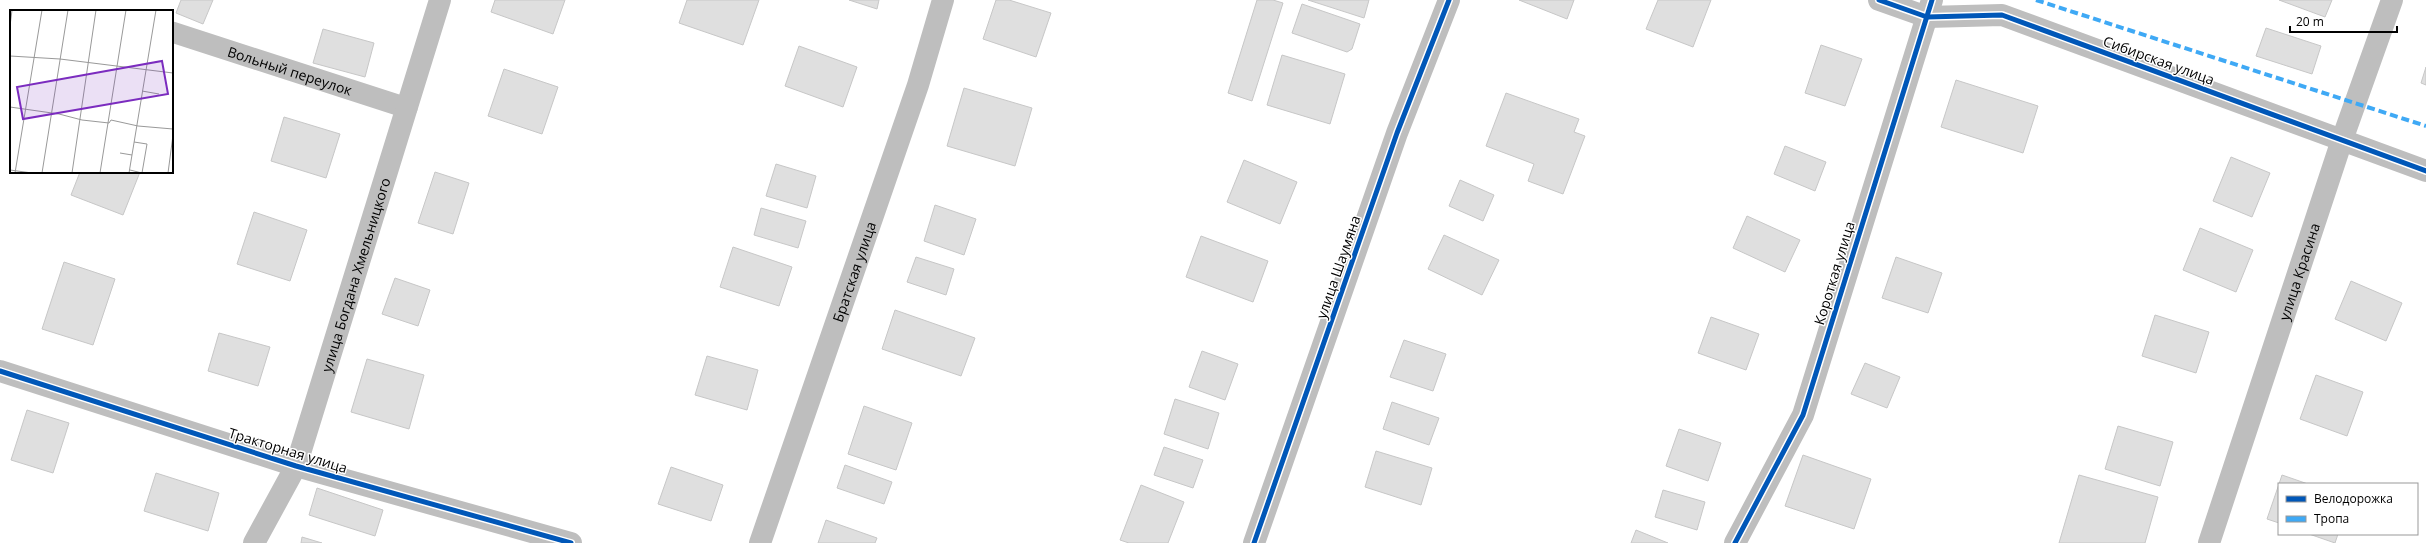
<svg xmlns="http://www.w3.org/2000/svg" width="2426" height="543" viewBox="0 0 2426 543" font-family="'Open Sans',sans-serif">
	<rect width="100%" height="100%" fill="#fff"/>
	<!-- building -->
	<g fill="#dfdfdf" stroke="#c7c7c7">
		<polygon points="181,0 213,0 203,24 176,13"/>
		<polygon points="495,0 565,0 553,34 491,12"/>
		<polygon points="687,0 759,0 743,45 679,23"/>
		<polygon points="849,0 879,0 877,9"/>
		<polygon points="996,0 1009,0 1051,13 1036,57 983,39"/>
		<polygon points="1257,0 1273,0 1283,3 1252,101 1228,93"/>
		<polygon points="1308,0 1369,0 1364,18"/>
		<polygon points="1519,0 1574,0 1567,19"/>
		<polygon points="1658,0 1711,0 1693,47 1646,29"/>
		<polygon points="2279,0 2332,0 2325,17"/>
		<polygon points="1302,4 1360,24 1352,49 1347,52 1292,33"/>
		<polygon points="2266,28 2321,46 2312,74 2256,56"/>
		<polygon points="323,29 374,43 365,77 313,63"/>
		<polygon points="1821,45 1862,59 1845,106 1805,93"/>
		<polygon points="799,46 857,67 843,107 785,86"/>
		<polygon points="1282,55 1345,74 1330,124 1267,105"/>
		<polygon points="2426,67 2426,85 2421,83"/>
		<polygon points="504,69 558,87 542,134 488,116"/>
		<polygon points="1956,80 2038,106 2023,153 1941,127"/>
		<polygon points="964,88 1032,108 1015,166 947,146"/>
		<polygon points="1506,93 1579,119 1574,132 1585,136 1563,194 1528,181 1534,164 1486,146"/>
		<polygon points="284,117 340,134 326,178 271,161"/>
		<polygon points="1785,146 1826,162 1815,191 1774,174"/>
		<polygon points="2231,157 2270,173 2252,217 2213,201"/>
		<polygon points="1244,160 1297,182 1280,224 1227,202"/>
		<polygon points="776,164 816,176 807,208 766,196"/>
		<polygon points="80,172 140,172 123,215 71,195"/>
		<polygon points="435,172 469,183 453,234 418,223"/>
		<polygon points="1460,180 1494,195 1483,221 1449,206"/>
		<polygon points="935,205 976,219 964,255 924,241"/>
		<polygon points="761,208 806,221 798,248 754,235"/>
		<polygon points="254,212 307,230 290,281 237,264"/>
		<polygon points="1747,216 1800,240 1785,272 1733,248"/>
		<polygon points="2200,228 2253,250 2236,292 2183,270"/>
		<polygon points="1444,235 1499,260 1482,295 1428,269"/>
		<polygon points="1201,236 1268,261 1253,302 1186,277"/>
		<polygon points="733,247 792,267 779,306 720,287"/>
		<polygon points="916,257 954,269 946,295 907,282"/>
		<polygon points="1896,257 1942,273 1928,313 1882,298"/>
		<polygon points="64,262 115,279 93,345 42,329"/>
		<polygon points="395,278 430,290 418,326 382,314"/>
		<polygon points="2351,281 2402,303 2386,341 2335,319"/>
		<polygon points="895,310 975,338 961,376 882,349"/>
		<polygon points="2155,315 2209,332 2196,373 2142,356"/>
		<polygon points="1711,317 1759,334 1746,370 1698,353"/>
		<polygon points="219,333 270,347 258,386 208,371"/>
		<polygon points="1404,340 1446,354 1433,391 1390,377"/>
		<polygon points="1202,351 1238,364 1225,400 1189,387"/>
		<polygon points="707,356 758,370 747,410 695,395"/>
		<polygon points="367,359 424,375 409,429 351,412"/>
		<polygon points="1865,363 1900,377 1887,408 1851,394"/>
		<polygon points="2316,375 2363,392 2347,436 2300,419"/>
		<polygon points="1175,399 1219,413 1208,449 1164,434"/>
		<polygon points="1392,402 1439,418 1429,445 1383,429"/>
		<polygon points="864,406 912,423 896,470 848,454"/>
		<polygon points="27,410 69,423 53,473 11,460"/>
		<polygon points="2118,426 2173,442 2160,486 2105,469"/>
		<polygon points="1679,429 1721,443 1708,481 1666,466"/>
		<polygon points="1164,447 1203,460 1193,488 1154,475"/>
		<polygon points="1376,451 1432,468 1421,505 1365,487"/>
		<polygon points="1803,455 1871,479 1854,529 1785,506"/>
		<polygon points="845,465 892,482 884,504 837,488"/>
		<polygon points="671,467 723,485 711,521 658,504"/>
		<polygon points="156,473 219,493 208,531 144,511"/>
		<polygon points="2079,475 2158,497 2145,543 2059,543"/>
		<polygon points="2282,475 2308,484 2279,484"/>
		<polygon points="2279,484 2279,523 2267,519"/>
		<polygon points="1141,485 1184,502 1168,543 1129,543 1120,540"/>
		<polygon points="317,488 383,510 375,536 309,515"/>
		<polygon points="1663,490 1705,502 1697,530 1655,517"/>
		<polygon points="826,520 877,538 875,543 818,543"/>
		<polygon points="1636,530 1668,543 1631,543"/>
		<polygon points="2309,534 2338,534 2335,543"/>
		<polygon points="302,537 322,543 301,543"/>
	</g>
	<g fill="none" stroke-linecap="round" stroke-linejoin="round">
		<!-- lane -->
		<path stroke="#bebebe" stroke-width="21" id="s1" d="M172,32L407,108"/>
		<!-- street -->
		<g stroke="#bebebe" stroke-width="22">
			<polyline points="1879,0 1927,17 2002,15 2426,171"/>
			<polyline points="0,371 296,466 571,543"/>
			<path id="s2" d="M254,543L296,466L440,0"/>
			<path id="s3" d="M760,543L918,85L943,0"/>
			<polyline points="1254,543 1397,133 1449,0"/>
			<polyline points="1735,543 1803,415 1932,0"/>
			<path id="s4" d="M2209,543L2342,140L2392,0"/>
		</g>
		<!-- quiet -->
		<polyline stroke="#3fa9f5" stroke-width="4" stroke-dasharray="8 4" stroke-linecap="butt" points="2036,0 2426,126"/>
		<!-- cycleway casing -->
		<g stroke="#fff" stroke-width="8">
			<g id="cycleway">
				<polyline points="1879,0 1927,17 2002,15 2426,171"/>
				<polyline points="0,371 296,466 571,543"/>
				<polyline points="1254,543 1397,133 1449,0"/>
				<polyline points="1735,543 1803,415 1932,0"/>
			</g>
		</g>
		<!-- cycleway -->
		<use href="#cycleway" stroke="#0057b8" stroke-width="5"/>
	</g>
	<g text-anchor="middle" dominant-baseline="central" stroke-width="3" stroke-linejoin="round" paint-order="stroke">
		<!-- street labels -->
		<g font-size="14" fill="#000" stroke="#fff">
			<text transform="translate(2159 60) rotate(20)">Сибирская улица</text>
			<text stroke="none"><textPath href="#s1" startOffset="124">Вольный переулок</textPath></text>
			<text transform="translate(1338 267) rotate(-71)">улица Шаумяна</text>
			<text stroke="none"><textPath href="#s4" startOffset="286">улица Красина</textPath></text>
			<text stroke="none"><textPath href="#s3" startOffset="287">Братская улица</textPath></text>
			<text transform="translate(1834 273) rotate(-73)">Короткая улица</text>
			<text stroke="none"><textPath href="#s2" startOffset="288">улица Богдана Хмельницкого</textPath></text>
			<text transform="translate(288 450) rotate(17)">Тракторная улица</text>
		</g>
	</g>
	<!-- overview -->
	<g transform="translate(10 10)">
		<rect width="163" height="163" fill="#fff"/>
		<path fill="none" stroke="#999" stroke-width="1" d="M0,16L2,0M0,46L50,49L163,63M132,81L149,84M0,97L49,104L72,110L99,113L101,110L128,116L163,119M124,132L137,134L132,163M110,143L122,145M0,160L22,163M120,160L132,163M5,163L32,0M32,163L58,0M62,163L86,0M90,163L116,0M119,163L146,0M158,163L163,125"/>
		<path fill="#7b2cbf" fill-opacity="0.15" stroke="#7b2cbf" stroke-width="2" d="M152,51L158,84L13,109L7,77Z"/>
		<rect width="163" height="163" fill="none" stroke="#000" stroke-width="2"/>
	</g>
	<!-- legend -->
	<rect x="2278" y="483" width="140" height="52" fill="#ffffff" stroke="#999999"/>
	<rect x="2286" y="496" width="20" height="6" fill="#0057b8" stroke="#999999"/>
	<text x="2314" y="503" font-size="12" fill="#000000">Велодорожка</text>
	<rect x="2286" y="516" width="20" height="6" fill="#3fa9f5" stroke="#999999"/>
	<text x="2314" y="523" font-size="12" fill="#000000">Тропа</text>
	<!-- scale -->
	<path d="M2290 26v6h107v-6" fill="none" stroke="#000000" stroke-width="2"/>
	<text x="2296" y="26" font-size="12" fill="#000000" stroke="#ffffff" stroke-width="3" paint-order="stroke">20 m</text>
</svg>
